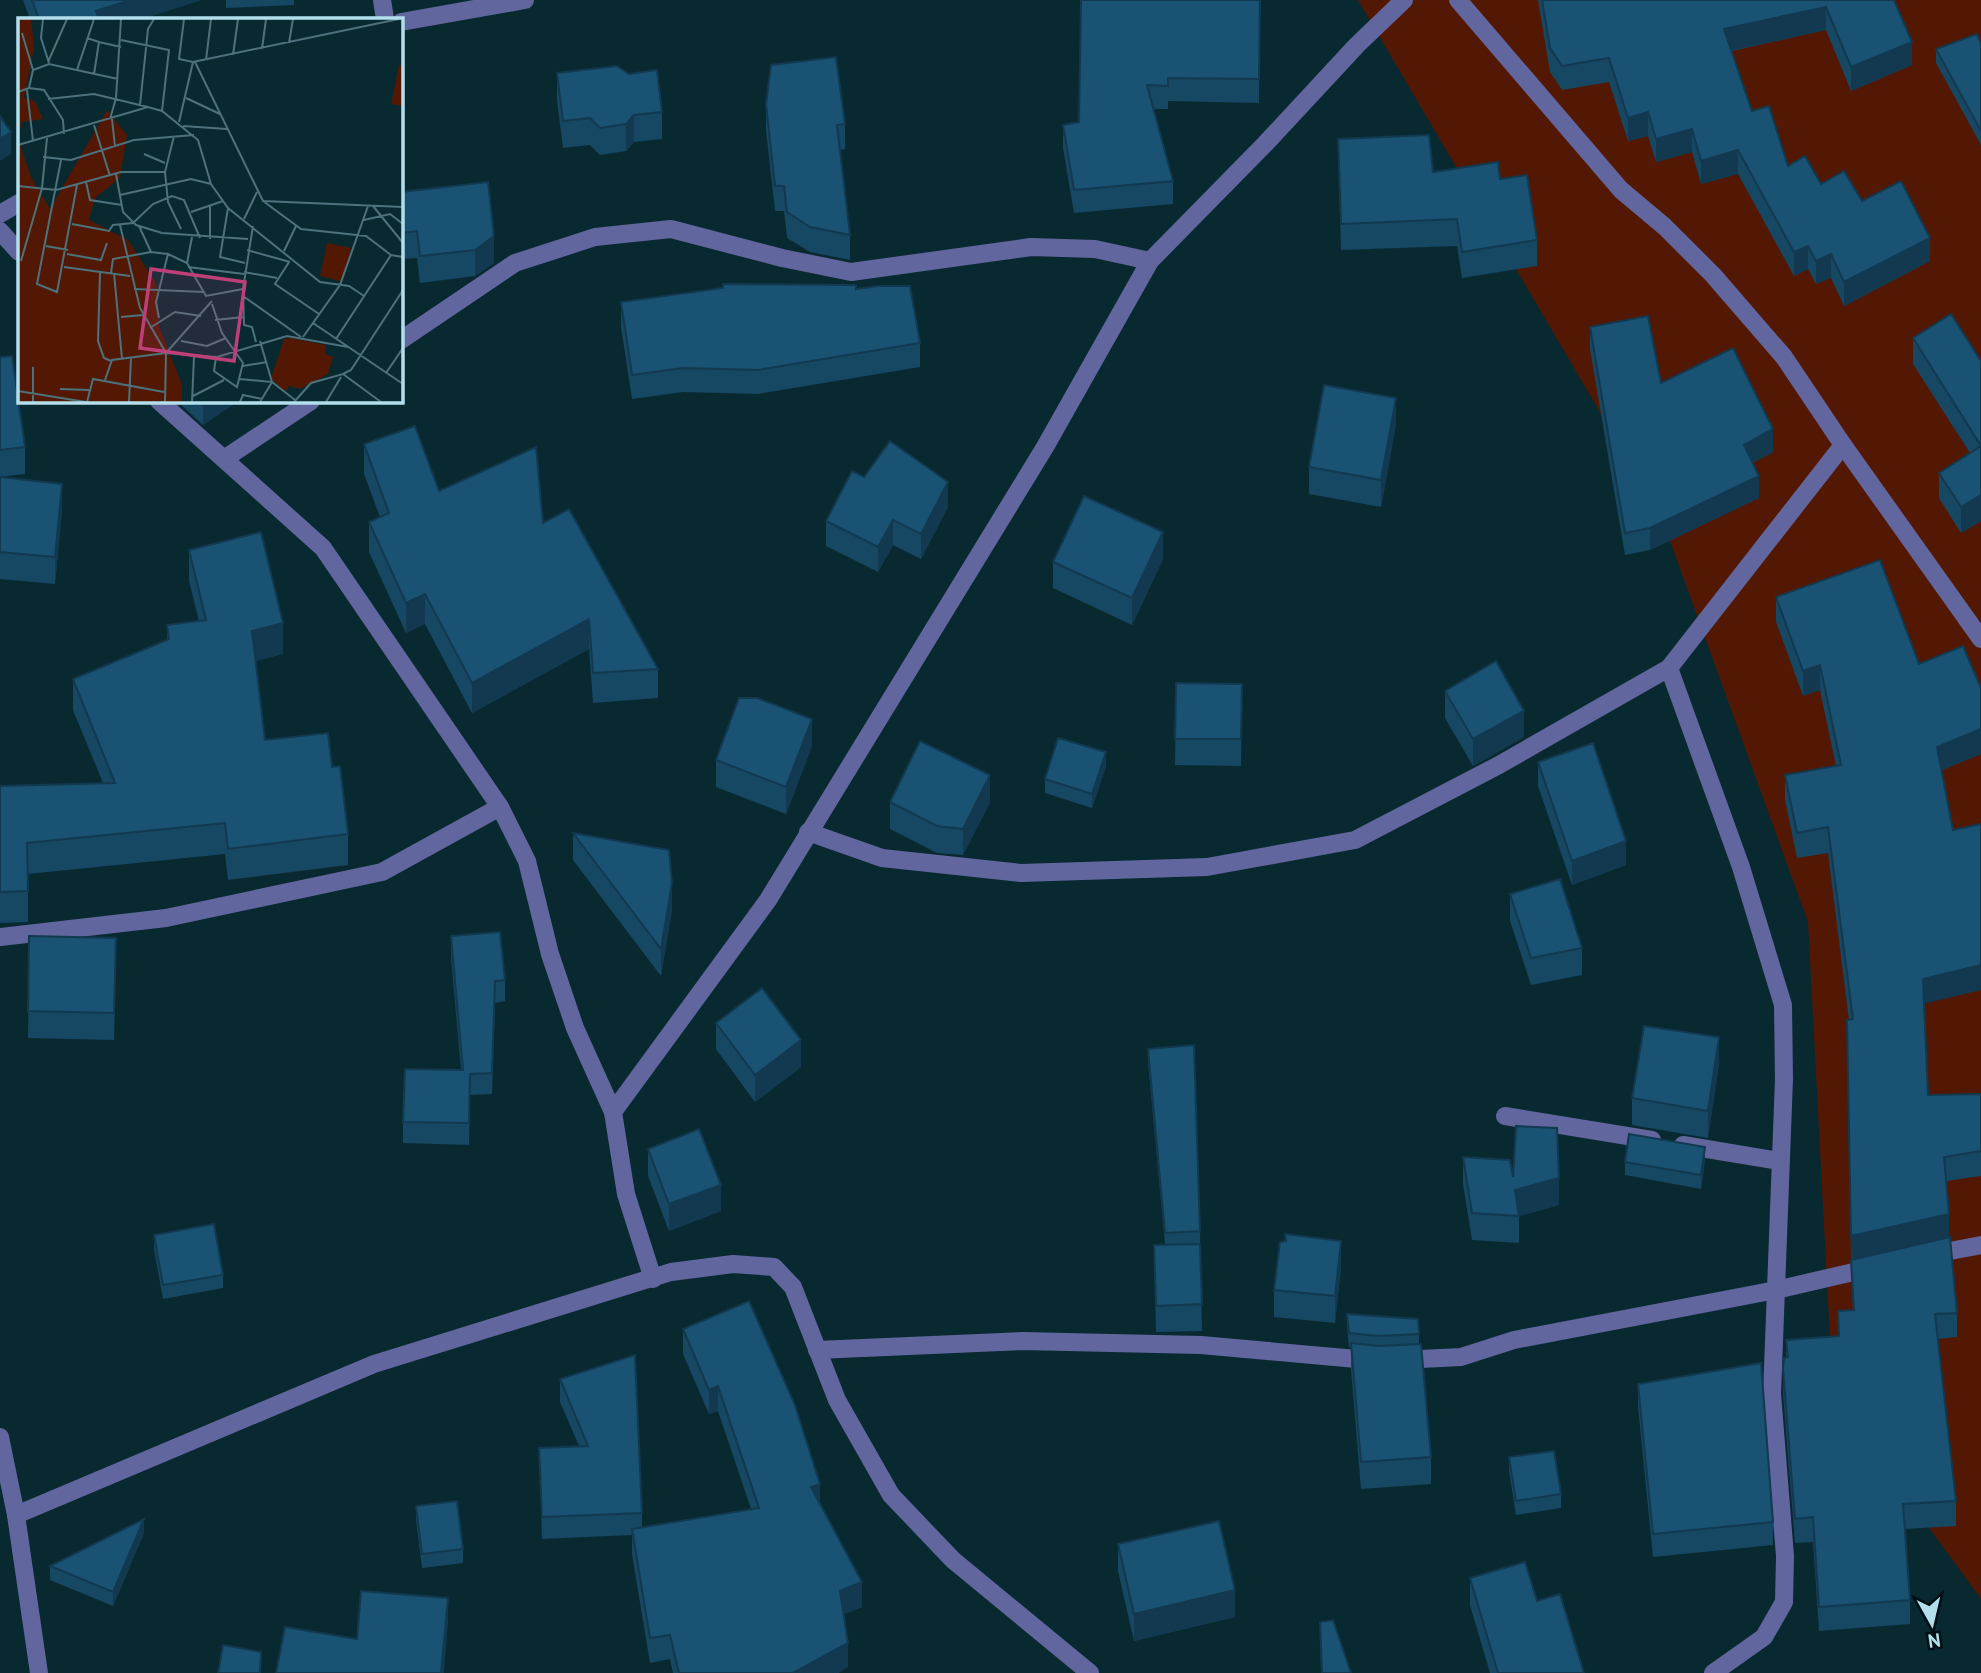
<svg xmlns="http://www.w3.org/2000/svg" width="1981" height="1673" viewBox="0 0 1981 1673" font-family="'PT Sans',sans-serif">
	<rect width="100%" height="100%" fill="#092931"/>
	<!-- green -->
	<polygon fill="#521803" points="1358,0 1981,0 1981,1599 1833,1396 1808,922 1661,516"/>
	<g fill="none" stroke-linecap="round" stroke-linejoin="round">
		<!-- minor -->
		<g stroke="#62669e" stroke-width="18">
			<polyline points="382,0 385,19"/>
			<polyline points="1458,0 1621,190 1665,227 1713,275 1784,357 1843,445 1981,639"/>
			<polyline points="401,22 525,0"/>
			<polyline points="0,214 19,203"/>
			<polyline points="0,231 19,252"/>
			<polyline points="401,340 515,263 595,237 671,229 782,258 851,272 1031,247 1095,249 1150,261"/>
			<polyline points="159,401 323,548 500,807 527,861 550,954 575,1028 613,1112"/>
			<polyline points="224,459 311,401"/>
			<polyline points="1669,668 1741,867 1783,1005 1784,1079 1772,1394 1785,1556 1784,1602 1764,1637 1713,1673"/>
			<polyline points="808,832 882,858 1021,873 1207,867 1355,840 1499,765 1669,668 1843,445"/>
			<polyline points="0,937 166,918 382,872 500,807"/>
			<polyline points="1505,1116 1652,1140"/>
			<polyline points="1683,1145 1780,1161"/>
			<polyline points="1929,1255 1981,1245"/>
			<polyline points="653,1279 626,1194 613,1112 768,900 1045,447 1150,261 1265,144 1357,45 1404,0"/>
			<polyline points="817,1350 1022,1341 1201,1345 1379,1361 1461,1357 1514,1340 1776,1290 1875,1267"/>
			<polyline points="0,1437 16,1515 39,1673"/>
			<polyline points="16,1515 374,1364 671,1272 733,1264 774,1267 793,1287 837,1400 891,1495 953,1560 1090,1673"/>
		</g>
	</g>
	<!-- wall -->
	<g fill="#164763">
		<polygon points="23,0 201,0 142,19 30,19"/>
		<polygon points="226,0 294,0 294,5 226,8"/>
		<polygon points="1260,0 1259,103 1168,101 1168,109 1153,109 1173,181 1173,204 1074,213 1063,148 1063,125 1079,122"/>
		<polygon points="1538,0 1894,0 1912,65 1851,91 1826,30 1732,51 1752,111 1788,166 1821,184 1862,201 1930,261 1844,306 1831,278 1816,284 1808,269 1794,276 1738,174 1701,184 1692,152 1656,162 1648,136 1628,141 1609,82 1562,90 1550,72"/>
		<polygon points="1981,44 1981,145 1936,63 1936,49"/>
		<polygon points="557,73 662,112 662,139 634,142 626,151 600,155 590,145 563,148 557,100"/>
		<polygon points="766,105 845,124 845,149 840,150 850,235 850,260 810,252 787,238 784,211 775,211 766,130"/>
		<polygon points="1338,139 1433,172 1500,179 1537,240 1537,266 1462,278 1457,246 1341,250"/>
		<polygon points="401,192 494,263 475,276 420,283 417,258 401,259"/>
		<polygon points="856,289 920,343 920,367 758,394 683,392 632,399 621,327 621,302"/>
		<polygon points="1590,327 1661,383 1773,452 1752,463 1759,498 1650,550 1625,555 1590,349"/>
		<polygon points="1913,338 1981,361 1981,521 1961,533 1939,498 1939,473 1970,453 1913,364"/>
		<polygon points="0,357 25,447 25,474 0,477 62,511 55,584 0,579"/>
		<polygon points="177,401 238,401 203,425"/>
		<polygon points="1396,425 1381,507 1309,494 1309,467"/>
		<polygon points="364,444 439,491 543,523 658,669 658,698 593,703 589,649 472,713 425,624 406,633 369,552 369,522 380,517 364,474"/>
		<polygon points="864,477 948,507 921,559 893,545 878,572 826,546 826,521"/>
		<polygon points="189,550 283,654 255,661 265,740 332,767 348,834 348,865 228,880 225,854 28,874 28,922 0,923 0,786 103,783 73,710 73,679 167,640 167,625 199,621 189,581"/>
		<polygon points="1163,559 1132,625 1053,588 1053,562"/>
		<polygon points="1776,597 1919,664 1981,688 1981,754 1942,770 1924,1003 1928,1095 1981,1094 1981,1176 1946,1181 1949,1238 1957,1313 1957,1337 1938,1339 1956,1501 1956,1526 1905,1529 1910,1600 1910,1624 1819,1631 1813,1542 1795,1543 1783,1394 1784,1358 1786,1357 1786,1340 1838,1336 1838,1311 1853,1310 1851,1261 1847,1045 1849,1020 1828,853 1797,858 1785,800 1785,775 1836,766 1820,690 1803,696 1776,622"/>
		<polygon points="1176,683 1242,684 1241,766 1175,765"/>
		<polygon points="1445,691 1524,737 1473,766 1445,718"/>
		<polygon points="812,746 786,814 716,787 716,760"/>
		<polygon points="1538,762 1626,865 1572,885 1538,786"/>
		<polygon points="1106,766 1092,808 1045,793 1045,779"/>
		<polygon points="890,802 990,802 963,855 937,853 890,829"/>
		<polygon points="573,833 672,910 661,976 573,860"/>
		<polygon points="1510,894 1582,948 1582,975 1531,985 1510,921"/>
		<polygon points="29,936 116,965 114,1040 28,1038"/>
		<polygon points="451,936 505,980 505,1001 495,1003 492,1094 470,1095 469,1145 403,1143 403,1122 461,1070 451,958"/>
		<polygon points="716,1023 801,1067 755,1102 716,1049"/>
		<polygon points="1148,1049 1200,1231 1202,1331 1156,1332 1154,1245 1165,1244 1148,1063"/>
		<polygon points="1719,1064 1708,1138 1632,1125 1632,1098"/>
		<polygon points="648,1149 721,1211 669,1231 648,1176"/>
		<polygon points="1463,1157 1513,1177 1559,1205 1519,1216 1519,1243 1472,1240 1463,1184"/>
		<polygon points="1705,1160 1701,1189 1625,1175 1625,1162"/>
		<polygon points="1285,1234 1341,1268 1335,1323 1274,1317 1274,1290 1285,1242"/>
		<polygon points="154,1235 223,1275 223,1288 163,1299 154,1249"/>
		<polygon points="1347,1314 1419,1334 1419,1344 1431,1457 1431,1484 1361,1489 1351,1370 1351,1347 1349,1347 1347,1327"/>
		<polygon points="683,1329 820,1505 862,1607 843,1614 848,1667 838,1673 673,1673 670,1659 650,1663 632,1554 632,1535 542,1539 539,1448 579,1446 560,1402 560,1379 642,1513 642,1528 751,1509 718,1411 709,1414 683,1354"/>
		<polygon points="1638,1384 1773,1522 1773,1545 1653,1557 1638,1407"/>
		<polygon points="1509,1457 1561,1494 1561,1508 1516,1515 1509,1471"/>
		<polygon points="416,1506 463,1549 463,1563 422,1568 416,1520"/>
		<polygon points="144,1533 113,1606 50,1580 50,1566"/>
		<polygon points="1118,1544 1235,1617 1134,1641 1118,1571"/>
		<polygon points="1470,1578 1537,1601 1584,1673 1490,1673 1470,1605"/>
		<polygon points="1320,1622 1351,1673 1321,1673"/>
	</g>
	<!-- shaded-wall -->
	<g fill="#123950">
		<polygon points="130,0 201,0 142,19 96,19 96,11"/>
		<polygon points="1826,7 1826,30 1724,52 1724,29"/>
		<polygon points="1912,42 1912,65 1851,91 1851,67"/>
		<polygon points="1648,112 1648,136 1628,141 1628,118"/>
		<polygon points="634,115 634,142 626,151 626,124"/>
		<polygon points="1692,129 1692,152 1656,162 1656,139"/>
		<polygon points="11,132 11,154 0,161 0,139"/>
		<polygon points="1738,150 1738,174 1701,184 1701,161"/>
		<polygon points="494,236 494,263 475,276 475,250"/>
		<polygon points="1930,238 1930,261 1844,306 1844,282"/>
		<polygon points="1808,246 1808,269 1794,276 1794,252"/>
		<polygon points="1831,254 1831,278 1816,284 1816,261"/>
		<polygon points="1396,398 1396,425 1381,507 1381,480"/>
		<polygon points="210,401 238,401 203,425 203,405"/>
		<polygon points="1773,429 1773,452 1744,468 1744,445"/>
		<polygon points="1759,476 1759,498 1650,550 1650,528"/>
		<polygon points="948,482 948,507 921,559 921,534"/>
		<polygon points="62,484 62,511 55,584 55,557"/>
		<polygon points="1981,495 1981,521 1961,533 1961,507"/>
		<polygon points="893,520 893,545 878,572 878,547"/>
		<polygon points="1163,532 1163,559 1132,625 1132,598"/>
		<polygon points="425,594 425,624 406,633 406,603"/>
		<polygon points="589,619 589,649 472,713 472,683"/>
		<polygon points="283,623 283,654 252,662 252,631"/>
		<polygon points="1820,665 1820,690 1803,696 1803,671"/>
		<polygon points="1524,711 1524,737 1473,766 1473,739"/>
		<polygon points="812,719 812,746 786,814 786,787"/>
		<polygon points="1981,729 1981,754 1937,772 1937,747"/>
		<polygon points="1106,752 1106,766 1092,808 1092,794"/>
		<polygon points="990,775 990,802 963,855 963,829"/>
		<polygon points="1626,841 1626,865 1572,885 1572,861"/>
		<polygon points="672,883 672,910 661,976 661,949"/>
		<polygon points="1981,965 1981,990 1923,1004 1923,979"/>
		<polygon points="495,981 495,1003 492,1094 492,1073"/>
		<polygon points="1719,1037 1719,1064 1708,1138 1708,1111"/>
		<polygon points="801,1040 801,1067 755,1102 755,1075"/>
		<polygon points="1705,1147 1705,1160 1701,1189 1701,1175"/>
		<polygon points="1559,1178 1559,1205 1519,1216 1515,1190"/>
		<polygon points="721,1185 721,1211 669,1231 669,1204"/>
		<polygon points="1949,1214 1949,1239 1851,1261 1851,1236"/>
		<polygon points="1341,1241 1341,1268 1335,1323 1335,1296"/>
		<polygon points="718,1386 718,1411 709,1414 709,1390"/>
		<polygon points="820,1484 820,1509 811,1487"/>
		<polygon points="144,1519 144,1533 113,1606 113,1592"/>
		<polygon points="862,1582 862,1607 840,1616 840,1591"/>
		<polygon points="1235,1590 1235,1617 1134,1641 1134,1614"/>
		<polygon points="448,1598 448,1623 444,1673 441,1673"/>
		<polygon points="848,1643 848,1667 838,1673 793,1673"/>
	</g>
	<!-- building -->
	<g fill="#195273" stroke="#123950" stroke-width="2">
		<polygon points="32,0 130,0 96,11 99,19 39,19"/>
		<polygon points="1081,0 1260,0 1259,79 1168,78 1168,86 1147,85 1173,181 1074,190 1063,125 1079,122"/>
		<polygon points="1542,0 1894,0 1912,42 1851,67 1826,7 1724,29 1752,111 1769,106 1788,166 1805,156 1821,184 1844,171 1862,201 1901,181 1930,238 1844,282 1831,254 1816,261 1808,246 1794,252 1738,150 1701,161 1692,129 1656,139 1648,112 1628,118 1609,58 1562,66 1550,48"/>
		<polygon points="1977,34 1981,44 1981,131 1936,49"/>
		<polygon points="836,57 845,124 837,125 850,235 810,227 787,212 784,186 775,186 766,105 771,65"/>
		<polygon points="617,66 629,74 657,70 662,112 634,115 626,124 600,128 590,118 563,121 557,73"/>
		<polygon points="0,116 11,132 0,139"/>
		<polygon points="1429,135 1433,172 1498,162 1500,179 1527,175 1537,240 1462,252 1457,219 1341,224 1338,139"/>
		<polygon points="488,182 494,236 475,250 420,256 417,231 401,233 401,192"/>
		<polygon points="723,284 856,285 856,289 879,286 910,286 920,343 758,370 683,368 632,375 621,302 723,288"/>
		<polygon points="1951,314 1981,361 1981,446 1913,338"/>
		<polygon points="1648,316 1661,383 1733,348 1773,429 1744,445 1759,476 1650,528 1625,533 1590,327"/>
		<polygon points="12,356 25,447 0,450 0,357"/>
		<polygon points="1324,385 1396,398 1381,480 1309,467"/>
		<polygon points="198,401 210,401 203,405"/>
		<polygon points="415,426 439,491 536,447 543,523 569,509 658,669 593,673 589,619 472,683 425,594 406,603 369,522 389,513 364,444"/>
		<polygon points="890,441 948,482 921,534 893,520 878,547 826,521 852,471 864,477"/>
		<polygon points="1981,446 1981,495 1961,507 1939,473"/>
		<polygon points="0,477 62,484 55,557 0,552"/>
		<polygon points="1084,496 1163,532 1132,598 1053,562"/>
		<polygon points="261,532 283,623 252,631 265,740 328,733 332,767 340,766 348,834 228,849 225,823 27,843 28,891 0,892 0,786 115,783 73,679 169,639 167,625 206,620 189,550"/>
		<polygon points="1880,560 1919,664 1963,646 1981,688 1981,729 1937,747 1953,830 1981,824 1981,965 1923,979 1928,1095 1981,1094 1981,1151 1944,1157 1949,1214 1851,1236 1847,1020 1853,1019 1828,827 1797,833 1785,775 1841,765 1820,665 1803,671 1776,597"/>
		<polygon points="1496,661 1524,711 1473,739 1445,691"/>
		<polygon points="1176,683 1242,684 1241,739 1175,739"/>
		<polygon points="739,698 757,698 812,719 786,787 716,760"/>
		<polygon points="1058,738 1106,752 1092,794 1045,779"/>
		<polygon points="920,741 990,775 963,829 937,826 890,802"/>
		<polygon points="1593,743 1626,841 1572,861 1538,762"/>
		<polygon points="573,833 669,850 672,883 661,949"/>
		<polygon points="1560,879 1582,948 1531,958 1510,894"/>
		<polygon points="500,932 505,980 495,981 492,1073 470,1074 469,1123 403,1122 405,1069 463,1070 451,936"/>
		<polygon points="29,936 116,938 114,1013 28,1011"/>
		<polygon points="762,988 801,1040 755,1075 716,1023"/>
		<polygon points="1644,1026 1719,1037 1708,1111 1632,1098"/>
		<polygon points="1194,1045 1200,1231 1165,1233 1148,1049"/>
		<polygon points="1516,1126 1557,1128 1559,1178 1515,1190 1519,1216 1472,1213 1463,1157 1510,1160 1513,1177"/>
		<polygon points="699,1129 721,1185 669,1204 648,1149"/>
		<polygon points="1629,1134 1705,1147 1701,1175 1625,1162"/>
		<polygon points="214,1224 223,1275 163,1285 154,1235"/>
		<polygon points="1285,1234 1341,1241 1335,1296 1274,1290 1280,1242 1286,1241"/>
		<polygon points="1950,1237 1957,1313 1935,1314 1956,1501 1903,1504 1910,1600 1819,1607 1813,1517 1795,1519 1783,1369 1784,1358 1788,1357 1786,1340 1839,1336 1838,1311 1854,1310 1851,1260"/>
		<polygon points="1200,1244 1202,1304 1156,1306 1154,1245"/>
		<polygon points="749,1301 795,1405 820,1484 811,1487 862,1582 840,1591 848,1643 793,1673 679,1673 670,1635 650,1638 632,1529 759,1508 718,1386 709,1390 683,1329"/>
		<polygon points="1347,1314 1418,1319 1419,1334 1379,1336 1349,1333"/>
		<polygon points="1351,1343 1379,1346 1421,1344 1431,1457 1361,1462"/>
		<polygon points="635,1355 642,1513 542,1517 539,1448 588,1446 560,1379"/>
		<polygon points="1761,1363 1773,1522 1653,1534 1638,1384"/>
		<polygon points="1554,1451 1561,1494 1516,1501 1509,1457"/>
		<polygon points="457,1501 463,1549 422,1554 416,1506"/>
		<polygon points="144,1519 113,1592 50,1566"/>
		<polygon points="1219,1521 1235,1590 1134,1614 1118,1544"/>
		<polygon points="1525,1562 1537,1601 1560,1594 1584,1673 1498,1673 1470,1578"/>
		<polygon points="361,1591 448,1598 441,1673 276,1673 285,1627 357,1639"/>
		<polygon points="1333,1620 1351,1673 1322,1673 1320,1622"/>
		<polygon points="223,1645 261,1652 260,1673 218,1673"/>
	</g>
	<!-- overview -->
	<g transform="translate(18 18)">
		<rect width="385" height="385" fill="#092931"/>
		<path d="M0,1H13L16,30L6,80L17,83L25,101L4,104L0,120L13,159L32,191L89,92L109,117L102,160L77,180L71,202L110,222L138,265L141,308L164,367V384H0ZM381,47L385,48V88L373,86ZM309,225L333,230L325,264L302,258ZM273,320L308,327L307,336L315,339L310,356L282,371L271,368L267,374L253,360L266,321Z" fill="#521803"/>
		<path fill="none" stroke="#4d727c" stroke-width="2" d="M25,1L23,20L31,45M166,1L161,41L175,44L381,1M4,15L15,52M69,20L81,24L76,56M103,22L151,32L144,93M81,24L103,29M271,25L275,1M244,31L248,1M215,37L220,1M188,42L193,1M30,44L49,1M177,44L245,183L385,189M59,52L76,1M11,70L26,72L45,102L46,116M9,72L15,123M0,74L11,70L15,52L31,46L100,61M168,80L202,96M30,81L76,76L130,89M122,87L130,11L136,1M92,101L98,80L103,1M94,101L97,129M161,104L175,44M76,107L92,158M165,108L209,111M156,118L147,154L150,184L163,211M0,127L130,89L144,93L180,122L193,166L210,190L302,264L331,268L346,278M126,136L147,145M25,139L53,142L116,122L176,117M43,142L19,266L39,274L59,167M98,156L105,194L118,207L144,215L230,221M68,164L72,182L104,187M0,168L38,172L103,154H147M102,177L173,161L193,166M245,183L283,211L348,218L373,237M192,188V221M355,188L385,225M210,190L202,239L227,245M173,194L205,183M226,201L239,174M346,202L372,196L385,206M54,206L91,213L95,207L115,205L135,186L154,178L166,182L182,220M102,207L122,290L148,335L147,384M121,208L133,234L150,236M235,208L225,271L226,307L234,309L238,324M174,219L169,245L188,278L225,271M28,228L50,232M229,232L272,244M266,233L278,208M49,236L83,242L89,225M3,243L24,170L29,120M271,244L257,266L301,296M46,249L112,258M170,249L226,256M226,254L259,260M82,255L80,323L86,340L93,343M93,255L95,241L133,234M96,255L104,341M116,271L186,274M225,278L283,319M194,286L204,315L225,345L219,369L196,353L198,339M103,299L125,297M141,300L138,284L150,236L169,245M197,302L226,299M295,305L385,366M132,310L157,294L183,298M285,319L322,267L350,188M318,321L373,237L385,239M163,323L189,328L208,320M242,323L254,364L277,382M148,335L194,283M225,348L249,344M368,355L385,330M325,356L333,352L385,272M221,361L254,364L242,384M87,362L94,342L148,335L199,339L269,318L330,329M42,371L71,372M0,373L68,384M175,378L206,362M15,384V349M69,384L75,361L146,374M111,384L113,340M174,384L176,339M222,384L225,377L244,381M276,384L293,365L325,356L363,384M308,384L323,359"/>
		<path fill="#bf4078" fill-opacity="0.15" stroke="#bf4078" stroke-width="3.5" d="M133,251L227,264L216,343L122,330Z"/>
		<rect width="385" height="385" fill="none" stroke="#b3dfed" stroke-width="3.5"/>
	</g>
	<!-- north arrow -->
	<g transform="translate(1932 1624) rotate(172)" stroke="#001016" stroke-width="5" paint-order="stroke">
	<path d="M0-5L12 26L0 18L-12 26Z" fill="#b3dfed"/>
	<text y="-10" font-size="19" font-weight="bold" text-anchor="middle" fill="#b3dfed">N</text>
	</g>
</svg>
